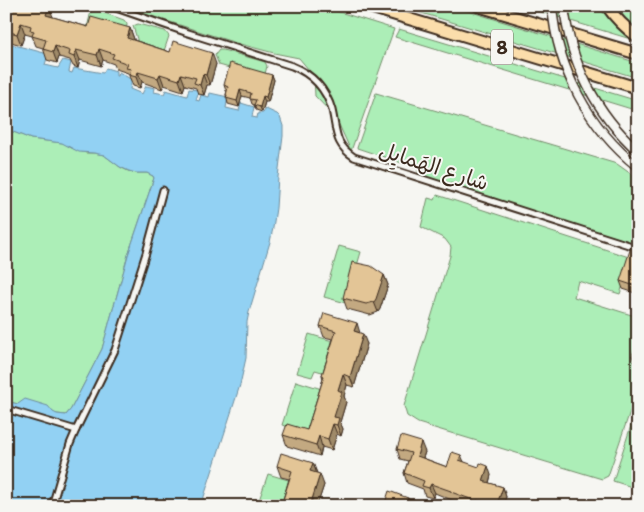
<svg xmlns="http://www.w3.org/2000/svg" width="644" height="512" viewBox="0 0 644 512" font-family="Itim,'Playpen Sans Arabic',sans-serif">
	<rect width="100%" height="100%" fill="#f6f6f2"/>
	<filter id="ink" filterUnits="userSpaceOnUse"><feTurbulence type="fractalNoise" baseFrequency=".02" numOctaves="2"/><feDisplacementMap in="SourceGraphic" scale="10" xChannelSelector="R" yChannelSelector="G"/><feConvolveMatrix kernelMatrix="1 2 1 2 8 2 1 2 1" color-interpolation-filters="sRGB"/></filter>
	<g filter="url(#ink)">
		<!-- green -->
		<g fill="#aceeb7" stroke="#748c6a">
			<polygon points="120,6 320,6 394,29 351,151 336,118 315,96 314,76 299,58 274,53 236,43"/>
			<polygon points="398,6 452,6 638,63 638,78"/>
			<polygon points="521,6 603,6 634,40"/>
			<polygon points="614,6 638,6 638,30 618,14"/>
			<polygon points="96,10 124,20 127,24 126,36 87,28 91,11"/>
			<polygon points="138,24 165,31 169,36 162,57 137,50 137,39 133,26"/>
			<polygon points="399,29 638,101 638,111 395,37"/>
			<polygon points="219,50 223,50 265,62 267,66 264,78 219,65 215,55"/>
			<polygon points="376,93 617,164 638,179 638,244 420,177 417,168 357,148"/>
			<polygon points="6,129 31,139 63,143 74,149 86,153 94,153 104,155 120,167 128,171 136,173 147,173 153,176 154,178 128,255 102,349 71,409 66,415 57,414 6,401"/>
			<polygon points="437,195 632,258 620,294 578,281 574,297 638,317 638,388 608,476 602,479 418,423 407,416 404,406 450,256 451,247 445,239 421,227 428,198 435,200"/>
			<polygon points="339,246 361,252 346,303 324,297"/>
			<polygon points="309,334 339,343 329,374 315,370 312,377 297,373"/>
			<polygon points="296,381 325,390 311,434 282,425"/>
			<polygon points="638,404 638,489 613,481"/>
			<polygon points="268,474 295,482 287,506 257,506"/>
		</g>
		<!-- water -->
		<polygon fill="#92d1f3" stroke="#6f8e9e" points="6,30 10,32 7,43 48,54 45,65 58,68 63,60 71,62 69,72 72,73 74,68 103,73 106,68 116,71 116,76 118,76 119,72 132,80 130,89 142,94 146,86 155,88 154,92 164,94 166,90 187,96 189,89 199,90 196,100 199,101 201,95 209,97 210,93 228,97 226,108 239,111 241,103 254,107 252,117 257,118 258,113 263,113 266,109 277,114 280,117 283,126 283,136 278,177 276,208 273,228 270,242 249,312 247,322 246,358 240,385 201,506 6,506 6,401 18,404 25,399 48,406 53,412 57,414 66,415 71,409 102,349 128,255 154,178 153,176 147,173 136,173 129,171 120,167 104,155 94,153 79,152 62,143 31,139 6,129"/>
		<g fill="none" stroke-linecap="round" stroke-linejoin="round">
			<!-- street casing -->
			<g stroke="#3b2a1e" stroke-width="9">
				<g id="street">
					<path d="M110,6L185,32L292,66C312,74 326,89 332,110C337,131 334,144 354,157L638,248"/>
					<polyline points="6,409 76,430"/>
					<polyline points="52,506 70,444 76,430 115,350 146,253 163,190"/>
				</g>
			</g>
			<!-- highway casing -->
			<g stroke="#3b2a1e" stroke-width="14">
				<g id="highway">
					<polyline points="366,6 638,88"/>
					<polyline points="478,6 638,54"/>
					<path d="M607,6C616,19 625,28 638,37"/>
				</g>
			</g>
			<!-- street -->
			<use href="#street" stroke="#f6f6f2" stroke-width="5"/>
			<!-- highway -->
			<use href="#highway" stroke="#fbddab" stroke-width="10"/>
			<!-- secondary-bridge casing -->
			<g stroke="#3b2a1e" stroke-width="11" stroke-linecap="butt">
				<g id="secondary-bridge">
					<path d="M552,6C557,69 589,128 638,167"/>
					<path d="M564,6C570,63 596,113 638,151"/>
				</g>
			</g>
			<!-- secondary-bridge -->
			<use href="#secondary-bridge" stroke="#f6f6f2" stroke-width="8"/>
		</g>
		<!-- wall -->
		<g fill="#c3a981" stroke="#3b2a1e">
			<polygon points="6,6 53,17 88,27 130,28 134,39 134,40 170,52 216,64 210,85 207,85 204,95 198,94 196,88 185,85 183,91 164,85 162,89 142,82 140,88 133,86 128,73 116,69 114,64 103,60 101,66 80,60 78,68 73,66 70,60 59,57 57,63 47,60 43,48 36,46 32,36 25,34 21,45 8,41 6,35"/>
			<polygon points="272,75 274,80 268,102 265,102 262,112 256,110 254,105 252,104 250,98 242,96 239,107 228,104 226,95 227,91 226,91 224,85"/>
			<polygon points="638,250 638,294 623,289 620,281"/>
			<polygon points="384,275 388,285 380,309 378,312 370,315 347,309 343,298"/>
			<polygon points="320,326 360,333 367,344 354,387 347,385 344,396 346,402 340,422 343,429 341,436 337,434 332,450 322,447 320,456 287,446 283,435 307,430 323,379 322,375 333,339 324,337"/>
			<polygon points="638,340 638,367 636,367 632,356"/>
			<polygon points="397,449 425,452 423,458 447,467 464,462 491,475 489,483 503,487 506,497 503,506 465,506 454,502 454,501 435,493 433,498 425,496 423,489 407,483 404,473 408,461 400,459"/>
			<polygon points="313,463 317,473 324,485 317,506 281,506 289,479 281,477 277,466"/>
		</g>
		<!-- shaded-wall -->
		<g fill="#9f8a69" stroke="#3b2a1e">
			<polygon points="49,6 53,17 46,15"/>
			<polygon points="21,23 25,34 21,45 17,34"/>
			<polygon points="130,28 134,39 131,49 127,38"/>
			<polygon points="55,46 59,57 57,63 53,52"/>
			<polygon points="99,49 103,60 101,66 97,55"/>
			<polygon points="76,50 80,60 78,68 74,57"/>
			<polygon points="212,53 216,64 210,85 206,75"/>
			<polygon points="138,72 142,82 140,88 136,77"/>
			<polygon points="160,74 164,85 162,89 158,78"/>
			<polygon points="181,74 185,85 183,91 179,80"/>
			<polygon points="203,74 207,85 204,95 200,85"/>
			<polygon points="272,75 274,80 268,102 266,97"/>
			<polygon points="240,90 242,96 239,107 237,101"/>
			<polygon points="263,96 265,102 262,112 260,107"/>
			<polygon points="384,275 388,285 380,309 378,312 374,302"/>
			<polygon points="357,323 360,333 354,331"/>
			<polygon points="363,334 367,344 354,387 350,377"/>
			<polygon points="343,374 347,385 344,396 346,402 340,422 343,429 341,436 334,417 338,390"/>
			<polygon points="333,424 337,434 332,450 328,439"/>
			<polygon points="319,436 322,447 320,456 316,445"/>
			<polygon points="421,442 425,452 420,466 417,456"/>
			<polygon points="461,455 465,464 459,460"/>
			<polygon points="313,463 317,474 310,471"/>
			<polygon points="488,466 491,475 487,490 483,481"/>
			<polygon points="320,474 324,485 317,506 310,506"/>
			<polygon points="431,484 435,493 433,498 429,488"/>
			<polygon points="503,487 506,497 503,506 498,506 497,504"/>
			<polygon points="408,498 411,506 405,506"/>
		</g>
		<!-- building -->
		<g fill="#e3c596" stroke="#3b2a1e">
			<polygon points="6,6 49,6 46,15 88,27 91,17 130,28 127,38 170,52 173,41 212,53 206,75 203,74 200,85 194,83 196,78 181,74 179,80 160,74 158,78 138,72 136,77 129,75 131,69 126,68 128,64 112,58 114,54 99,49 97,55 76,50 74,57 69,55 70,51 55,46 53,52 43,49 46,40 32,36 34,31 30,30 31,26 21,23 17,34 6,31 6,24 8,19 6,19"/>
			<polygon points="230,63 272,75 266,97 263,96 260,107 254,105 256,100 250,99 251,93 240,90 237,101 226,98 227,95 226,95 228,87 224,85"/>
			<polygon points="631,247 638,250 638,287 620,281"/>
			<polygon points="352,262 371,266 384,275 376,299 374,302 366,304 343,298"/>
			<polygon points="324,313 357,323 354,331 363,334 350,377 343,374 338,390 342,392 334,417 339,418 337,425 333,424 328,439 319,436 316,445 283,435 287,424 307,430 324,376 322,375 336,331 320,326"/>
			<polygon points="638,340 638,358 632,356"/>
			<polygon points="401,436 421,442 417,456 447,467 452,452 461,455 459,460 479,467 480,463 488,466 483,481 503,487 497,504 491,502 490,504 477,500 476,501 451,492 451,491 431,484 429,488 422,486 424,481 404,473 411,453 397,449"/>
			<polygon points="281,453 313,463 310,471 320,474 310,506 281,506 292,471 277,466"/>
			<polygon points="389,491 408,498 405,506 384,506"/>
		</g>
	</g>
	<g text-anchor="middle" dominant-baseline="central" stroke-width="4" stroke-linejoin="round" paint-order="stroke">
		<!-- shield labels -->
		<rect fill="#f6f6f2" stroke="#73675e" stroke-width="1" x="491" y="29.5" width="22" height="35" rx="4"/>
		<g font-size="20" font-weight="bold" fill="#3b2a1e">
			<text x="502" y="47">8</text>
		</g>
		<!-- street labels -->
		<g font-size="21" fill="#3b2a1e" stroke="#f6f6f2">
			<text transform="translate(434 166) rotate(18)">شارع الهَمايِل</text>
		</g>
	</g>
	<!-- margin -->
	<rect width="644" height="512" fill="none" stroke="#f6f6f2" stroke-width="25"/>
	<rect x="12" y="12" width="619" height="487" fill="none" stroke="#3b2a1e" stroke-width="2" filter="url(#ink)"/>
</svg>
